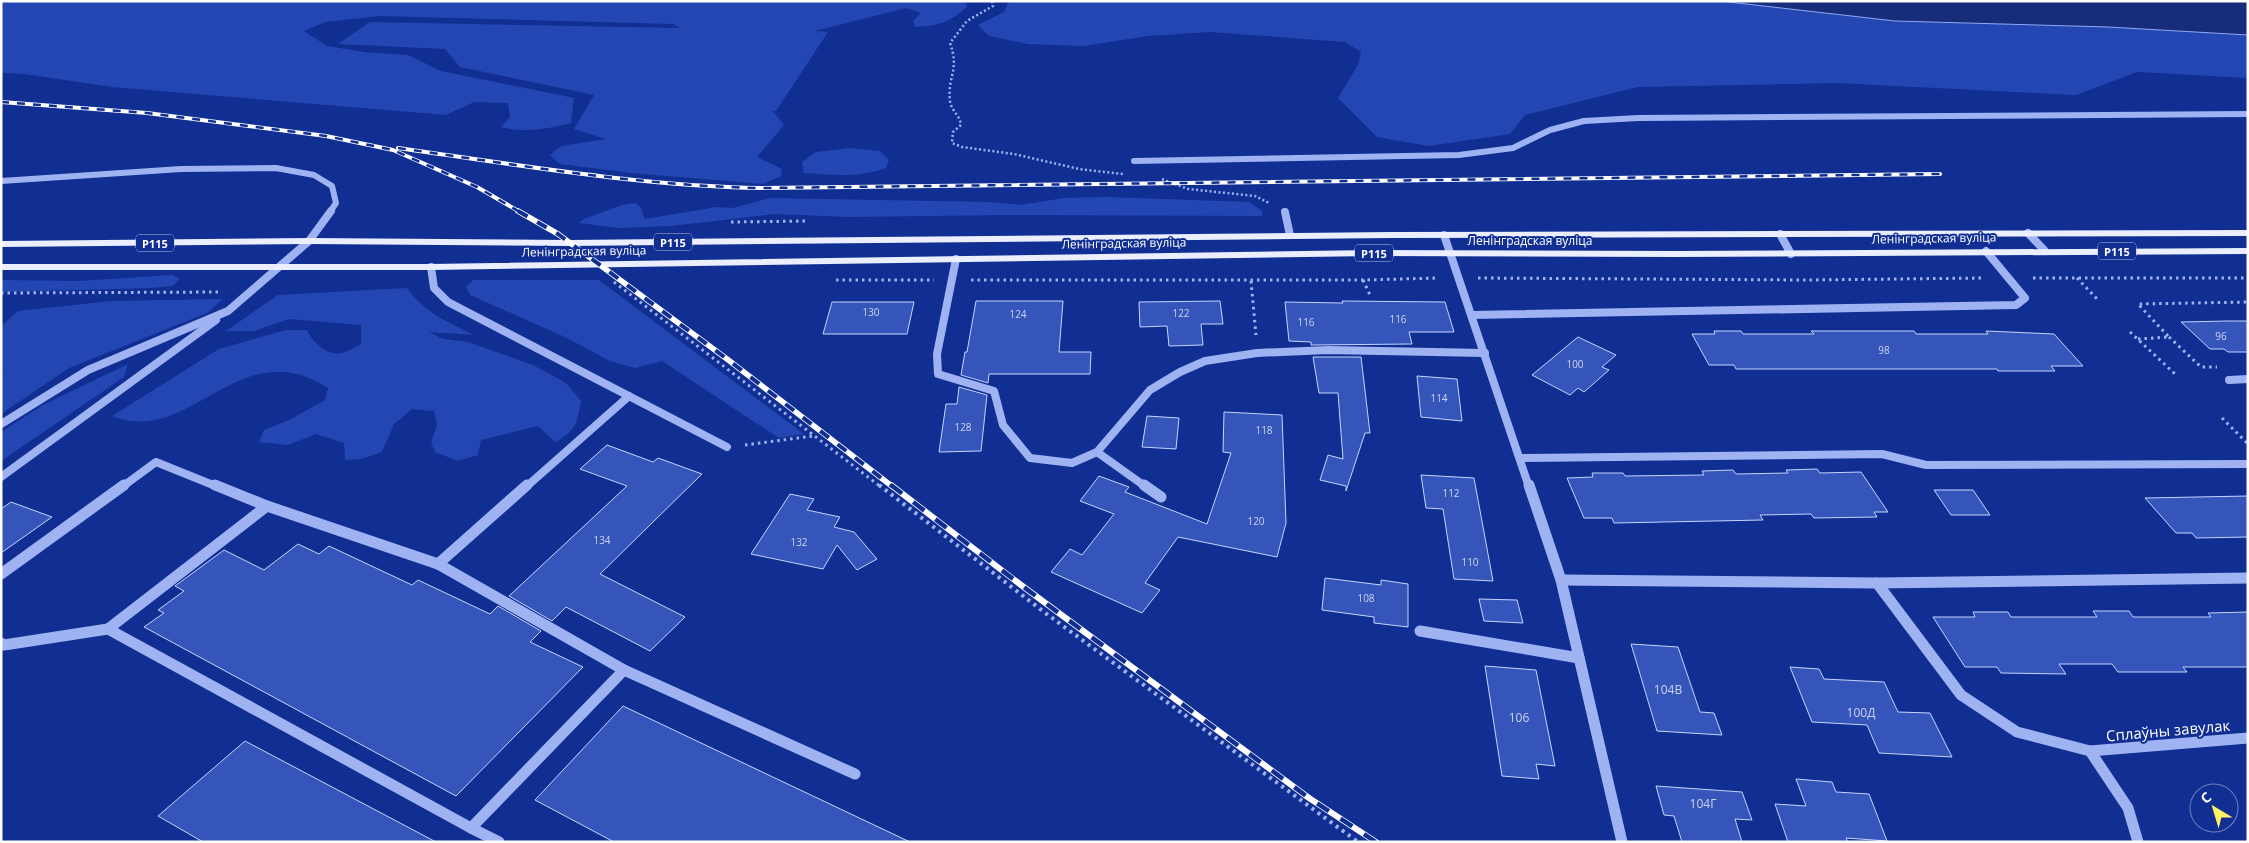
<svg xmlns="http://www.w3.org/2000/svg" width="2249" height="843" viewBox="0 0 2249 843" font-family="'Open Sans',sans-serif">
	<rect width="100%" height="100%" fill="#112f93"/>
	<!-- green -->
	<g fill="#2346b2">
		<path d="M1,1H966L967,7C949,23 938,26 915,27L913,21L921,13L906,8L815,31L828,32L776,111H773L784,125L757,157L782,169L781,176L763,184L631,173L560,164L550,155L561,146L606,139L574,129L594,95L460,67L445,49L338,44L370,22L680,28L673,24L379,16L325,22L304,31L327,46L364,52L408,55L441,71L574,98L571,123C547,129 525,133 501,127L510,117L508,103L474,102L446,115L112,87L25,74L1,73Z"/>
		<polygon points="1009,1 1720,1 1895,21 2108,27 2248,35 2248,78 2137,72 2076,95 1837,83 1638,87 1525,115 1510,134 1429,146 1377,137 1338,98 1358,65 1361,52 1345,42 1210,32 1148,36 1084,46 1028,44 989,36 978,25 1004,12"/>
		<path d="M849,148L880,151L889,160L886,168C859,178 833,175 804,173L802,162L816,152Z"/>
		<polygon points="1108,197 1249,202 1262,211 1262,216 1008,215 849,217 775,214 671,226 619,228 579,223 584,219 622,205 636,203 641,208 645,219 716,207 733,208 769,198 990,202 1020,205 1064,198"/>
		<polygon points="172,275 180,279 172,286 152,288 1,292 1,280 79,281"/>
		<polygon points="473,280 599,280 804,434 779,438 662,361 635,368 610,361 567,338 470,295 466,287"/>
		<path d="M407,288C424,313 448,322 474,335L429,332L443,339L468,342L533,365L566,383L581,401C577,423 576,431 555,442L538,426L481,440L478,455L458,461L435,452L431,443L437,425L434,411L412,409L394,424L382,452L361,459L345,460L344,443L316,434L288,445L259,442L264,430L291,419L325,400L328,388C239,330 191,448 112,416L219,349L286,330H307C313,343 327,356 342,353C348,352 355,347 361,344V325L289,319L254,331H226L278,295Z"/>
		<polygon points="223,299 207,313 69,368 1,414 1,376 4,374 1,373 1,326 18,311 111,301"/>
		<polygon points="128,364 124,377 1,461 1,432 43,405"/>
	</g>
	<!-- water -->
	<polygon fill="#172d7a" stroke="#90aaf6" points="1720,1 2248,1 2248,35 2108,27 1895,21"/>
	<!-- building -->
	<g fill="#3555ba" stroke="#c6d4fd">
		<polygon points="976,301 1063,301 1059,352 1091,352 1090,374 989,374 988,383 961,375 965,352 967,352"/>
		<polygon points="1220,301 1223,324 1201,324 1203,345 1169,346 1167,326 1140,327 1139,302"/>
		<polygon points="1342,301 1445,302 1454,332 1409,332 1412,344 1311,345 1311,342 1289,341 1285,302 1343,303"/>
		<polygon points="832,302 914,302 907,334 823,334"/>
		<polygon points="2228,321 2248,321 2248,352 2228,352 2224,349 2210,349 2181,322"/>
		<polygon points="1714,331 1741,331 1743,334 1814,334 1811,331 1914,331 1916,334 1988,334 1986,331 2054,334 2083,366 2051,366 2055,371 1998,371 1997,369 1736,369 1734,365 1709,365 1692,334 1715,334"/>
		<polygon points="1578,337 1616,355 1602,367 1609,370 1584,392 1578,388 1570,395 1532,375"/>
		<polygon points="1313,357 1361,357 1370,433 1365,433 1346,491 1346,486 1320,480 1328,455 1343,459 1338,393 1319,393"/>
		<polygon points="1417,376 1457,379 1462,421 1421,417"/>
		<polygon points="959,387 987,395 981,451 939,452 946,404 957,404"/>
		<polygon points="1224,412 1282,415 1286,523 1277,557 1178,537 1145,583 1160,590 1142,613 1051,572 1070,549 1082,555 1114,514 1080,501 1099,476 1129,487 1125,492 1207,524 1231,453 1223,452"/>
		<polygon points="1147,416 1179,418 1176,449 1142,447"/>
		<polygon points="607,445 653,462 658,458 702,474 600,574 685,617 650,651 566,607 552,621 509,596 627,486 580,469"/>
		<polygon points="1817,469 1820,473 1861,472 1888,512 1874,512 1877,517 1814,518 1811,514 1760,515 1763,520 1614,523 1612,518 1584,518 1567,478 1593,477 1592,473 1623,473 1625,476 1704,475 1702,471 1733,470 1736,474 1788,473 1786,470"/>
		<polygon points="1421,475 1474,478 1493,581 1454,579 1443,509 1426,508"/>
		<polygon points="1934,490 1973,490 1990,515 1951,515"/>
		<polygon points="790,494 814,499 807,510 840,517 834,527 854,532 877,559 857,570 837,545 823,569 751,554"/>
		<polygon points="2248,496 2248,537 2196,538 2192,533 2176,533 2145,498"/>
		<polygon points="11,502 52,517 1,553 1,509"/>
		<polygon points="298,544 319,554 329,546 412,585 418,580 490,614 498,606 541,631 530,642 583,667 456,796 144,627 164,613 158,610 184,591 175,586 224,550 264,570"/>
		<polygon points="1325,578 1381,585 1381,580 1408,584 1408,627 1374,623 1374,617 1322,610"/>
		<polygon points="1479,599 1517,600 1523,623 1484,621"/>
		<polygon points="2093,611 2129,611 2133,617 2211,617 2208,613 2248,612 2248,667 2183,667 2187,672 2118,672 2112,664 2059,664 2066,674 2001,673 1997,667 1965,667 1933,617 1975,617 1973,612 2008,612 2011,617 2097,617"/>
		<polygon points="1631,644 1678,647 1700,712 1714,713 1722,735 1657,731"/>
		<polygon points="1485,666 1536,670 1555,766 1536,764 1539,779 1502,776"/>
		<polygon points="1790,667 1819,669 1824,679 1884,682 1898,712 1930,713 1952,757 1879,753 1867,725 1812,722"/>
		<polygon points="623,706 910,842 614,842 535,800"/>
		<polygon points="245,741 436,842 203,842 158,816"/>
		<polygon points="1796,779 1832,782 1836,792 1869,794 1887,841 1846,838 1848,842 1788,842 1775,804 1806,806"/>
		<polygon points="1656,786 1742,792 1752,820 1735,819 1742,842 1682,842 1674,816 1664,815"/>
	</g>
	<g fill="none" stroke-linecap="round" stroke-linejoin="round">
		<!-- path-far2 -->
		<g stroke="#9fb3f3" stroke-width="2.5" stroke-dasharray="2 2.5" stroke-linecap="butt">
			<path d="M992,1L993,6L967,21L950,43C960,70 947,77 950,101C951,111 960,115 961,125L953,132L952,143L962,147L1014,154L1079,169L1123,174"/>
			<polyline points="1162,179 1188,189 1255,196 1269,203"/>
		</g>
		<!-- path-far1 -->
		<g stroke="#9fb3f3" stroke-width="3" stroke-dasharray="2.5 4" stroke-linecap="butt">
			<polyline points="731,222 808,221"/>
			<polyline points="1478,278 1806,280 1984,278"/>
			<polyline points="2033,278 2248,278"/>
			<polyline points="2077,278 2099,301"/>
			<polyline points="836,280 934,280"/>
			<polyline points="971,280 1363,280 1439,278"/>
			<polyline points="1363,280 1370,295"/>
			<polyline points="1251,281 1256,335"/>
			<polyline points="614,282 881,487"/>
			<polyline points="1,293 221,292"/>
			<polyline points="2130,332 2175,374"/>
			<polyline points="2169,337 2201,367 2217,367"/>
			<polyline points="2138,339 2169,337 2138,304 2248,302"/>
			<polyline points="2222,418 2248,444"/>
			<polyline points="745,445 813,436"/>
		</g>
		<!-- path -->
		<polyline stroke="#9fb3f3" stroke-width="4" stroke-dasharray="3 4.5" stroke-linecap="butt" points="879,485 1044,612 1358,842"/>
		<!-- minor-far2 -->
		<g stroke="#9fb3f3" stroke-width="6">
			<polyline points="1134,161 1459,155 1513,148 1550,130 1584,121 1638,118 2248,114"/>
			<polyline points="1,181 181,169 276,168 314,175 332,186 336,203 330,212"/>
		</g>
		<!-- minor-far1 -->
		<g stroke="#9fb3f3" stroke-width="8">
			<polyline points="1285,212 1290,235"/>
			<polyline points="2028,233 2045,251"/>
			<polyline points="1780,234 1791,254"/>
			<polyline points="1444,235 1529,487"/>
			<polyline points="956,259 937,354 938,374 994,391 1003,425 1030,458 1072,463 1097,452 1150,390 1180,372 1205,361 1257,353 1328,350 1485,353"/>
			<polyline points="431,267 434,288 448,302 727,447"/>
			<polyline points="1472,315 2016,305 2025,298 1986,251"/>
			<polyline points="2229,380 2248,379"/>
			<polyline points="1,424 88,370 228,311 309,241 331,211"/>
			<polyline points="1097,452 1146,487"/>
			<polyline points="1520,458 1882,454 1926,465 2248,464"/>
			<polyline points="1,477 216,320"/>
			<polyline points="122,487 156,462 218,487"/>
			<polyline points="526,487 629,396"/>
		</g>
		<!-- minor -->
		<g stroke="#9fb3f3" stroke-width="11">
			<polyline points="215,485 267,506 438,564 527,485"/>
			<polyline points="1144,485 1161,497"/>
			<polyline points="1529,485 1561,580 1622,842"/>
			<polyline points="267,506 108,629 471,828 624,670 438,564"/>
			<polyline points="1,574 124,485"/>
			<polyline points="1561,580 1877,583 2248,578"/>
			<polyline points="1877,583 1961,695 2017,732 2090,751 2248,738"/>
			<polyline points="1420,631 1579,658"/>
			<polyline points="1,643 4,645 108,629"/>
			<polyline points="624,670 855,774"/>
			<polyline points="2090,751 2128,808 2138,842"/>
			<polyline points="471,828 499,842"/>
		</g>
		<!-- major -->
		<g fill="#eaeeff" fill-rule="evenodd">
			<polygon points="2248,230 2248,236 1392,238 569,246 309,244 1,247 1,241 309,238 569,240 1392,232"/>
			<polygon points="2248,248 2248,254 1676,257 1373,256 431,270 1,270 1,264 431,264 1373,250 1676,251"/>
		</g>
		<!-- rail-far2 casing -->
		<g stroke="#fff" stroke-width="4">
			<g id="rail-far2">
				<polyline points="1,102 147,113 326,136 393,150 477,187 520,212"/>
				<path d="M398,148C519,165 640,186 762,188L1940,174"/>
			</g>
		</g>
		<!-- rail-far1 casing -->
		<g stroke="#fff" stroke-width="5.5">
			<polyline id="rail-far1" points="518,211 558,234 727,359 893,487"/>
		</g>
		<!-- rail casing -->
		<g stroke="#fff" stroke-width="6">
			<polyline id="rail" points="891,485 1021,585 1309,798 1376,842"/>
		</g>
		<!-- rail-far2 -->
		<use href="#rail-far2" stroke="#112f93" stroke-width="2.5" stroke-dasharray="8" stroke-linecap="butt"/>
		<!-- rail-far1 -->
		<use href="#rail-far1" stroke="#112f93" stroke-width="4" stroke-dasharray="11" stroke-linecap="butt"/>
		<!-- rail -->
		<use href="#rail" stroke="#112f93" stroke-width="4.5" stroke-dasharray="14" stroke-linecap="butt"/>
	</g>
	<g text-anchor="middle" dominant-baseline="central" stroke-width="4" stroke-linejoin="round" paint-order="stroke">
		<!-- number labels -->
		<g font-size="10" fill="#ccd4ee">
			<text x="871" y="312">130</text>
			<text x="1181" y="313">122</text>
			<text x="1018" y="314">124</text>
			<text x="1398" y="319">116</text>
			<text x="1306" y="322">116</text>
			<text x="2221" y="336">96</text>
			<text x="1884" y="350">98</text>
			<text x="1575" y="364">100</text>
			<text x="1439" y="398">114</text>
			<text x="963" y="427">128</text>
			<text x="1264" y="430">118</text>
			<text x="1451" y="493">112</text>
			<text x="1256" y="521">120</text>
			<text x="602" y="540">134</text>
			<text x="799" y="542">132</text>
			<text x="1470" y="562">110</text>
			<text x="1366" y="598">108</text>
		</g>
		<!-- shield labels -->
		<g fill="#112f93" stroke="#b8c1df" stroke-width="1">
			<rect x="654" y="233.5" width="38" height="17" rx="4"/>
			<rect x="136" y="234.5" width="38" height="17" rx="4"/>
			<rect x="2098" y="242.5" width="38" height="17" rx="4"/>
			<rect x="1355" y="244.5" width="38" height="17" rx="4"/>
		</g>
		<g font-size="11" font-weight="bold" fill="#fff">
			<text x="673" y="242">Р115</text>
			<text x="155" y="243">Р115</text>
			<text x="2117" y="251">Р115</text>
			<text x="1374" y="253">Р115</text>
		</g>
		<!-- street labels -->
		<g font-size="12" fill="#fff" stroke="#112f93">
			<text transform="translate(1934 238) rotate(-1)">Ленінградская вуліца</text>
			<text x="1530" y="240">Ленінградская вуліца</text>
			<text transform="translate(1124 243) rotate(-1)">Ленінградская вуліца</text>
			<text transform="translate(584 251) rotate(-1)">Ленінградская вуліца</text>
		</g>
		<!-- near-number labels -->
		<g font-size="12" fill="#ccd4ee">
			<text x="1668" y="689">104В</text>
			<text x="1861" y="712">100Д</text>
			<text x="1519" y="717">106</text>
			<text x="1703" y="803">104Г</text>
		</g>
		<!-- near-street labels -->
		<g font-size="15" fill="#fff" stroke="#112f93">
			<text transform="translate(2168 730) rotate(-5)">Сплаўны завулак</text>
		</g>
	</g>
	<!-- border -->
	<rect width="2249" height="843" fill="none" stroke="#ffffff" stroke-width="5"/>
	<!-- north arrow -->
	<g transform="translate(2214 808) rotate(322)"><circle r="24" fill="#112f93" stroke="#7082be"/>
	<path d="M0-4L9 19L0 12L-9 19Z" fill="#fff260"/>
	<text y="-8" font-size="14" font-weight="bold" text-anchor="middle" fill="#ffffff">С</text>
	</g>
</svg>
